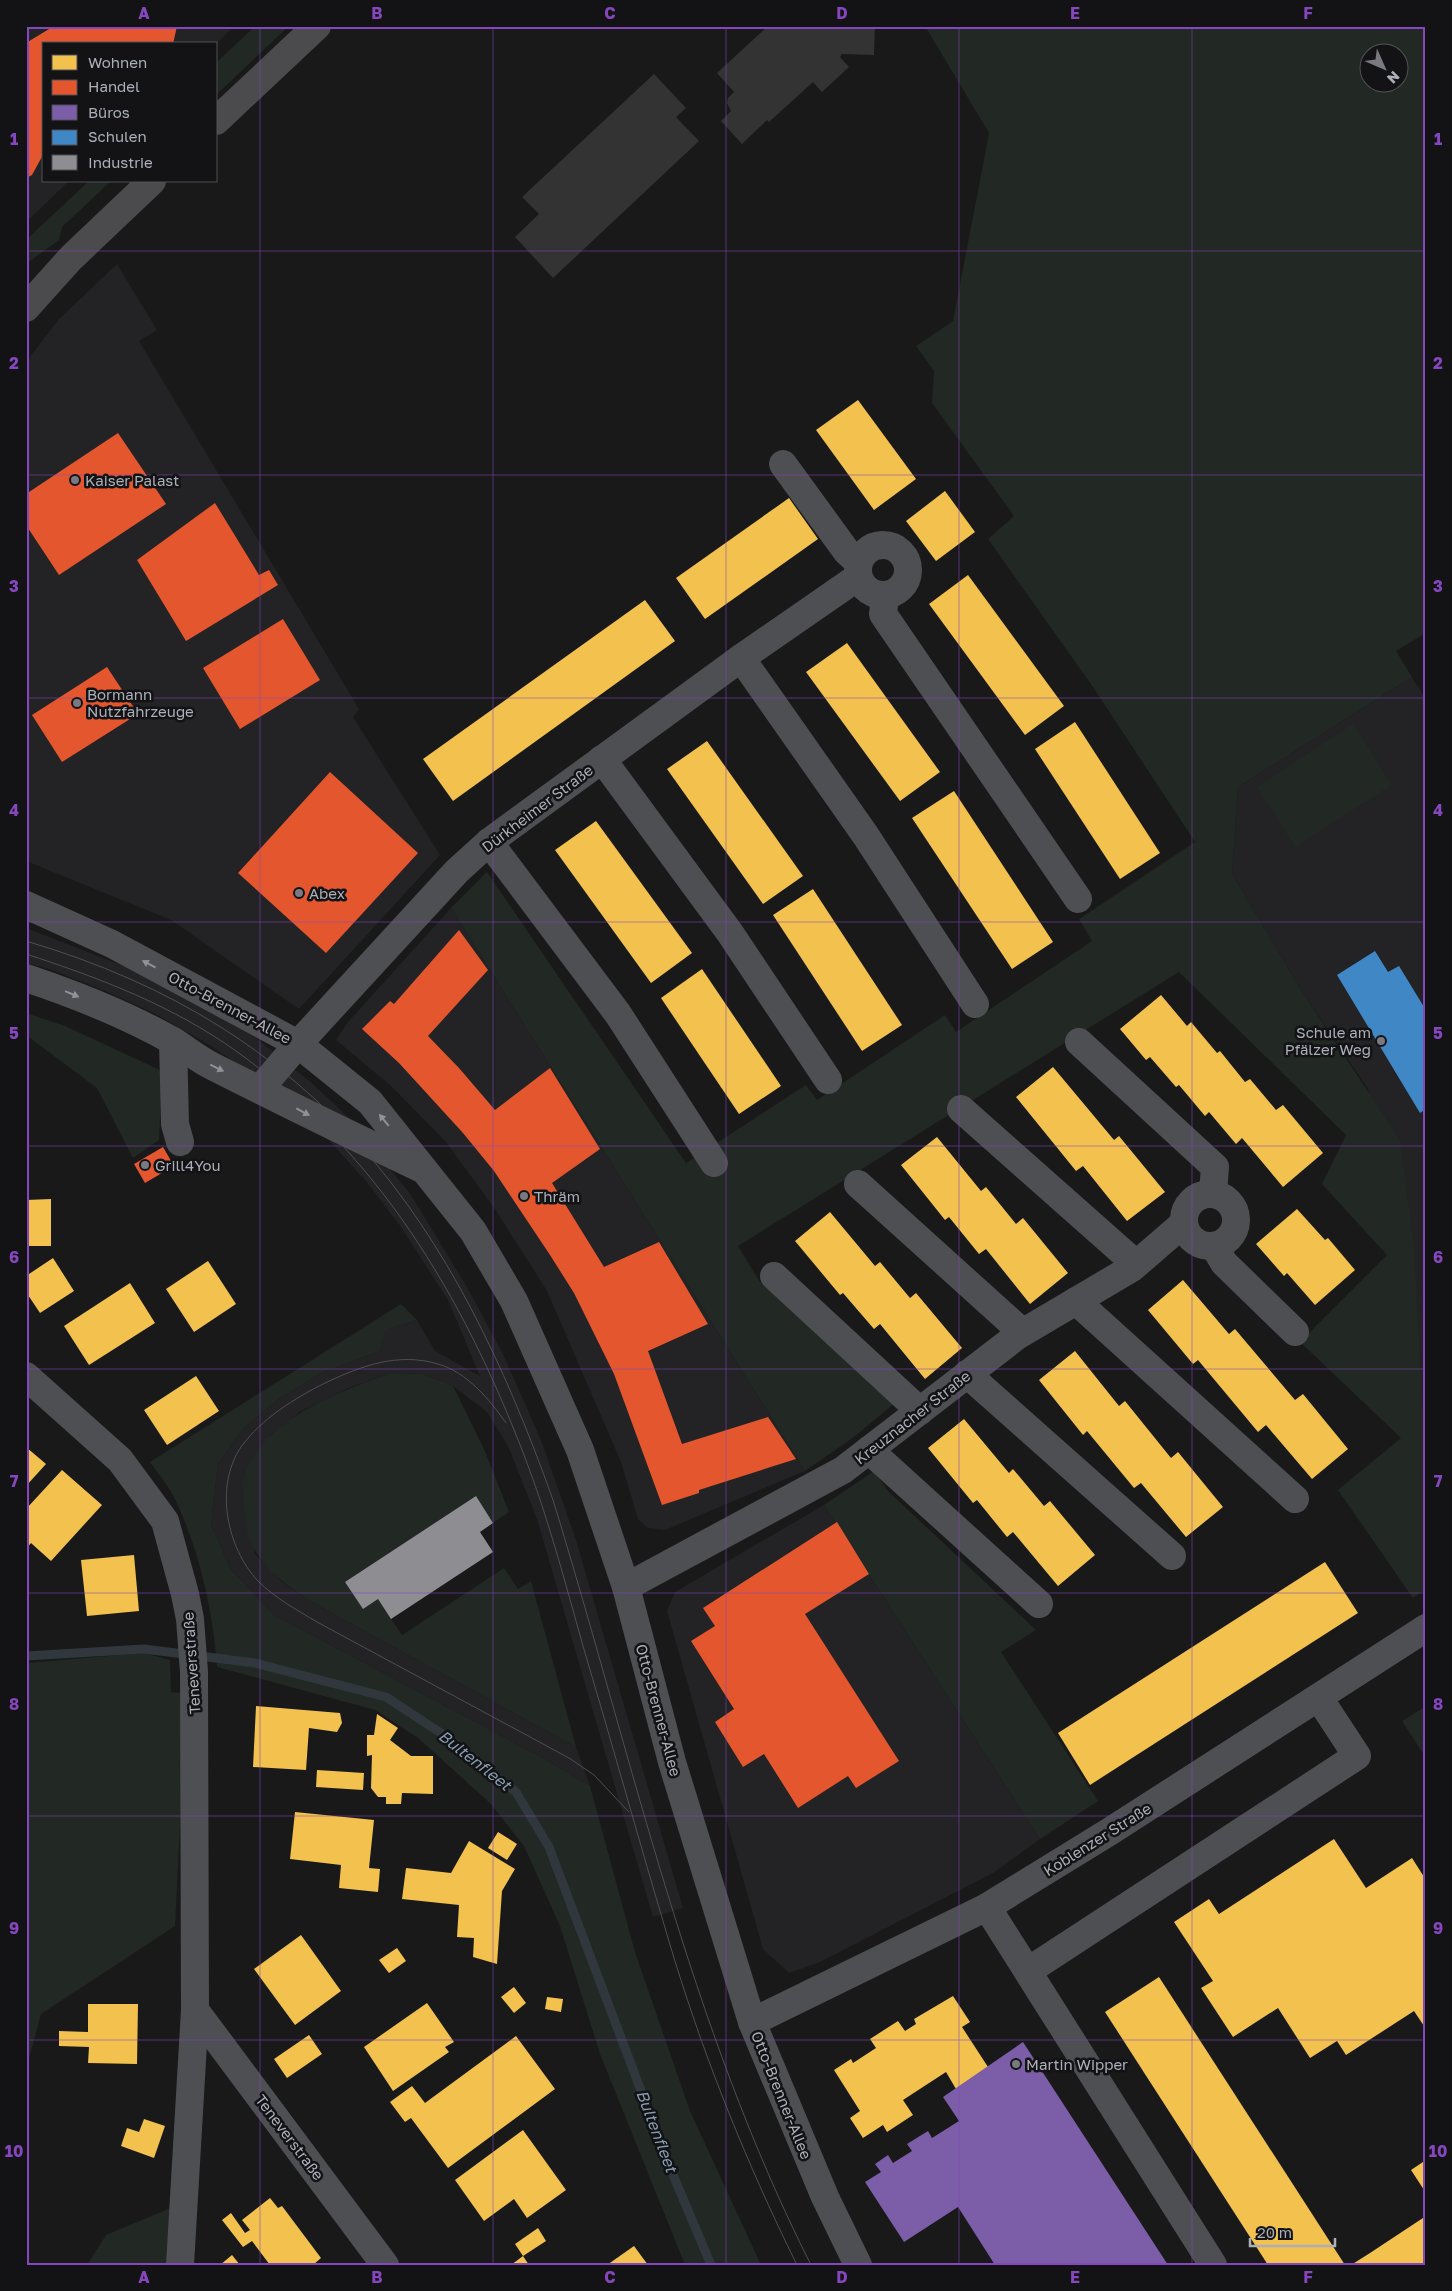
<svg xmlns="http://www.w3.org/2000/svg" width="1452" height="2291" viewBox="0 0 1452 2291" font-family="'Golos Text',sans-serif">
	<rect width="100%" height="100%" fill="#191919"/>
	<!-- built -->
	<g fill="#232325">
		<polygon points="26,26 234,26 216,44 44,44 44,181 69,181 26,222"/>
		<polygon points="117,264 157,330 139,341 359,709 353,717 440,855 299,1009 171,920 26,861 26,362 59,319"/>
		<polygon points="1412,677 1426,699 1426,1433 1424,1428 1419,1348 1368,1089 1303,993 1232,874 1238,787"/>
		<polygon points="451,908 805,1471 665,1530 648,1528 638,1519 621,1462 547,1291 495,1209 445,1141 390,1085 336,1040 348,1022"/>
		<polygon points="26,928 129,968 247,1031 313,1084 349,1118 411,1195 467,1287 502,1352 541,1440 576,1540 683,1908 653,1917 537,1519 508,1446 487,1412 453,1386 422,1374 391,1373 351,1387 301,1411 271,1435 250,1462 255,1554 281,1581 310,1601 576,1747 590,1786 543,1758 274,1615 230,1568 211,1524 218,1464 242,1430 276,1401 321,1373 380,1351 384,1330 417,1320 435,1351 480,1376 448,1300 401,1227 365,1180 321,1132 258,1078 211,1046 152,1012 103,990 49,969 26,963"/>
		<polygon points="824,1505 1040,1839 993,1873 820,1962 789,1973 763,1949 667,1611 675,1592"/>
	</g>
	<!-- green -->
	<g fill="#222823" fill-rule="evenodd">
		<polygon points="255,26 289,26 216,95 216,63"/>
		<path d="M925,26H1426V633L1396,651L1412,677L1238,787L1232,874L1303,993L1400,1140L1414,1247L1424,1428L1426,1433V1589L1413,1598L1338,1490L1401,1438L1300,1342L1387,1255L1322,1184L1346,1135L1179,972L738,1246L760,1282L896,1402L854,1437L805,1471L451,908L487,872L686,1163L806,1085L817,1100L945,1015L956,1032L1092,941L1079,919L1195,842L1093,687L988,539L1014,516L932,403L934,371L916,346L953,321L989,133ZM1370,52H1400V82H1370Z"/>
		<polygon points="89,181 111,181 62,227 59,240 26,264 26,240"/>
		<polygon points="1353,724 1392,785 1295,847 1257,787"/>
		<polygon points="26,1013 65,1026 162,1071 159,1140 133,1158 97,1088 26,1035"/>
		<path d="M401,1304L417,1320L385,1330L380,1351L321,1373L276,1401L242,1430L218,1464L211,1524L230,1568L274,1615L543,1758L590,1786L635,1952L690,2111L761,2265H685L600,2054L560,1926L524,1846L491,1804L418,1738L375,1710L217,1667C213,1610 199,1549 174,1497C168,1485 158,1474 150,1462Z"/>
		<path d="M391,1373L422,1374L453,1386L484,1449L509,1512L493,1523L476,1497L363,1609L378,1599L402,1635L504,1568L518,1589L531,1581L576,1747L310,1601C273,1576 245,1556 244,1507C244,1499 242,1489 243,1481C257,1421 340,1391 391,1373Z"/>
		<polygon points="874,1471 888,1491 1036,1630 1001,1652 1098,1801 1040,1839 824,1505"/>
		<polygon points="144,1653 170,1660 171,1692 181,1693 182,1786 175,1926 41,2014 26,2070 26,1663"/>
		<polygon points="1426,1706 1426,1758 1402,1721"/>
		<polygon points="173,2207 166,2265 87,2265 106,2235"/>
	</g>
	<!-- homes -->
	<g fill="#f2c14e">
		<polygon points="858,400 916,479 874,510 816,430"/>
		<polygon points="945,491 975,532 936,561 906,521"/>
		<polygon points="789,498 818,539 705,619 676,578"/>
		<polygon points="968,575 1064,706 1025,735 929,604"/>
		<polygon points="645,600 675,641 453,801 423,759"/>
		<polygon points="847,643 940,772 900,801 806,672"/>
		<polygon points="1075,722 1160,853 1120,879 1035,749"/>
		<polygon points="707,741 803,876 763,904 667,769"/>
		<polygon points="954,791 1053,942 1012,969 912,818"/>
		<polygon points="596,821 692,953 651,983 555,850"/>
		<polygon points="813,889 902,1025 862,1051 773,915"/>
		<polygon points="702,969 781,1086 739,1114 661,998"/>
		<polygon points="1161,995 1187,1026 1191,1022 1217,1053 1220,1051 1245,1082 1250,1079 1276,1110 1283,1105 1323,1153 1283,1187 1242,1138 1236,1144 1209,1112 1205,1116 1179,1085 1176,1087 1150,1057 1146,1060 1120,1029"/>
		<polygon points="1053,1067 1114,1140 1119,1136 1165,1192 1127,1221 1083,1166 1076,1171 1016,1097"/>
		<polygon points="937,1137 981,1191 986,1187 1016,1224 1023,1218 1068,1273 1030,1304 986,1249 979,1254 949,1217 945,1220 901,1165"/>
		<polygon points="51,1199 51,1246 26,1246 26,1200"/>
		<polygon points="1297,1209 1325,1240 1328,1238 1355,1270 1315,1305 1287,1273 1284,1276 1256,1244"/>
		<polygon points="830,1212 875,1266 880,1262 910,1298 916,1293 962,1348 925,1379 880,1324 874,1329 843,1293 840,1295 795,1241"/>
		<polygon points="53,1258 74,1291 40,1313 26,1292 26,1276"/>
		<polygon points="208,1261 236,1304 194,1332 166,1289"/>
		<polygon points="1183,1280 1229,1334 1235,1329 1295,1400 1303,1394 1348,1449 1312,1479 1266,1425 1258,1432 1198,1360 1193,1364 1148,1310"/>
		<polygon points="130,1283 155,1323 89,1365 64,1326"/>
		<polygon points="1075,1351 1119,1406 1125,1401 1171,1458 1178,1452 1223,1507 1186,1537 1141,1483 1134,1488 1087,1431 1083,1435 1039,1380"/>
		<polygon points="196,1376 219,1411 167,1445 144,1410"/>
		<polygon points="964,1419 1009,1473 1013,1469 1044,1506 1050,1501 1095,1555 1058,1586 1013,1532 1007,1537 977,1500 973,1503 928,1448"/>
		<polygon points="26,1447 46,1464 26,1486"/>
		<polygon points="62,1470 102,1505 51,1561 31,1543 26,1549 26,1509"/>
		<polygon points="134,1555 139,1611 87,1616 81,1560"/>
		<polygon points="1325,1562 1358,1613 1090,1785 1058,1733"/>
		<polygon points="256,1706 340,1713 342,1723 337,1732 309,1728 306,1770 253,1767"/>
		<polygon points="377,1714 398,1728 390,1740 411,1756 433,1756 433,1794 402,1793 401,1804 386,1804 386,1797 378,1797 371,1788 372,1755 367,1756 367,1735 374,1735"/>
		<polygon points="317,1770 364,1773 363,1790 316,1787"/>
		<polygon points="295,1812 374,1820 369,1868 380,1869 378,1892 339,1888 341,1865 290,1859"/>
		<polygon points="498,1832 517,1844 507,1860 488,1848"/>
		<polygon points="1334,1839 1366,1888 1412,1858 1426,1880 1426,2029 1414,2011 1346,2055 1337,2041 1310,2058 1278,2008 1233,2037 1201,1988 1213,1981 1174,1922 1209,1899 1219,1914"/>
		<polygon points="469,1841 515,1869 502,1891 497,1964 473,1957 474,1938 457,1937 459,1905 402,1899 406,1868 451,1873"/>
		<polygon points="301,1935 341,1991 295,2025 254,1969"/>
		<polygon points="397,1948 406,1961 389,1973 379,1960"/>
		<polygon points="1159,1977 1345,2265 1268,2265 1105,2012"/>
		<polygon points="514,1987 526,2003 514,2013 501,1997"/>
		<polygon points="953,1996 970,2022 962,2027 988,2067 956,2089 946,2072 903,2100 913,2115 887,2132 883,2125 863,2138 850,2118 860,2111 834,2070 851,2059 853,2063 876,2048 870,2039 898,2021 905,2031 916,2024 914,2019"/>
		<polygon points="547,1997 563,1999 561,2012 545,2009"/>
		<polygon points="427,2003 454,2042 445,2047 449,2052 393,2091 364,2047"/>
		<polygon points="88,2004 138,2004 137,2064 88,2063 89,2047 59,2046 59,2031 88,2032"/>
		<polygon points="309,2035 322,2054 287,2078 274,2059"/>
		<polygon points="516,2036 555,2089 448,2168 411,2118 405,2122 390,2102 412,2086 425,2103"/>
		<polygon points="144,2119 165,2126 154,2158 121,2146 127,2128 139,2132"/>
		<polygon points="523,2130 566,2190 527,2218 514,2199 484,2221 455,2180"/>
		<polygon points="1426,2160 1426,2193 1411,2170"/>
		<polygon points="270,2198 278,2208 282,2206 321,2258 313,2265 270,2265 252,2241 243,2247 222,2220 231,2213 245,2233 250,2230 242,2220"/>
		<polygon points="1426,2216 1426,2265 1351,2265 1370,2253"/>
		<polygon points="538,2228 546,2241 523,2256 515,2244"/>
		<polygon points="634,2246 648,2265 607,2265"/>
		<polygon points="232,2255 240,2265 220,2265"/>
		<polygon points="523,2256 529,2265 511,2265"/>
	</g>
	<!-- shops -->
	<g fill="#e4572e">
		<polygon points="54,26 177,26 173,44 44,44 44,153 32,175 26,178 26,43"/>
		<polygon points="118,433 166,504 59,575 26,525 26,494"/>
		<polygon points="215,503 259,575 269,570 278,585 186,641 137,560"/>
		<polygon points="283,619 320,680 240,729 203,668"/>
		<polygon points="107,667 138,714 62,762 32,715"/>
		<polygon points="330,772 418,853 326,953 238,873"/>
		<polygon points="459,930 488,970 428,1036 459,1068 495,1110 550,1068 600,1149 552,1183 604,1267 659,1242 708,1324 648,1351 682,1444 768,1417 796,1459 699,1490 699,1493 662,1505 614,1374 574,1293 550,1255 494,1171 463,1133 399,1063 362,1029 390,1001 394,1004"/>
		<polygon points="163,1147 174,1166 145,1183 134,1164"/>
		<polygon points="837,1522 869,1574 805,1614 899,1761 856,1788 848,1776 798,1808 764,1754 743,1767 715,1722 734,1709 691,1641 715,1626 703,1608"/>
	</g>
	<!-- offices -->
	<polygon fill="#7b5ea7" points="1023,2042 1168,2265 995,2265 958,2207 904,2242 865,2182 881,2172 875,2164 888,2155 893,2163 912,2151 907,2144 928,2131 932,2138 959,2121 943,2097"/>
	<!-- schools -->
	<polygon fill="#3f88c5" points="1375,951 1388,972 1399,966 1424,1007 1426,1006 1426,1109 1420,1113 1337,975"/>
	<!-- industry -->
	<polygon fill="#8d8d92" points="476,1496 493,1523 480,1532 493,1552 391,1619 378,1599 363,1609 345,1582"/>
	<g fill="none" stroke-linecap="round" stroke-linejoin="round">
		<!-- stream -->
		<polyline stroke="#30383e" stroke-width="9" points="26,1656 144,1649 255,1663 386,1697 447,1737 516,1792 549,1847 671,2170 711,2265"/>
	</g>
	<!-- building -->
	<g fill="#333334">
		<polygon points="768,26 875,27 874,55 842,54 840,57 849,67 822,92 813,82 769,122 767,120 742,144 721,121 731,111 727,103 728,98 734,92 717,73"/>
		<polygon points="654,74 686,108 676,117 699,141 553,278 515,237 539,214 522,197"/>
	</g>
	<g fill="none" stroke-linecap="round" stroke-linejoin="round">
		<!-- minor -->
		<g stroke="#4e4f52" stroke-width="28">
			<polyline points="783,464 847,552 858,562"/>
			<circle cx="883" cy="570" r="25"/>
			<polyline points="885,596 883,614 1078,899"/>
			<polyline points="741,658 866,836 975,1004"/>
			<polyline points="602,759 730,933 828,1080"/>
			<polyline points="489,842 618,1014 714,1163"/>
			<polyline points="26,905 112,944 298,1044 370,1102 473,1231 514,1301 580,1450 626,1587 672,1762 752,2022 825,2197 858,2265"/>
			<path d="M26,978C77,995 127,1015 173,1041C186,1049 198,1059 212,1066C281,1101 350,1135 420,1168"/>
			<polyline points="173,1041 175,1124 180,1142"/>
			<polyline points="1079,1042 1215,1167 1213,1193"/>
			<polyline points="260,1089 298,1044 457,871 489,842 741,658 858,577"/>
			<polyline points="961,1109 1136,1264"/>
			<polyline points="858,1184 1022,1332"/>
			<circle cx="1210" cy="1220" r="26"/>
			<polyline points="1214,1246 1224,1263 1295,1332"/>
			<polyline points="774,1276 920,1411"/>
			<polyline points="1076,1301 1295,1499"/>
			<polyline points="967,1374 1172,1556"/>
			<polyline points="26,1376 120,1460 165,1521 185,1594 190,1619 194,1672 195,2010 180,2265"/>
			<polyline points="869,1450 1039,1604"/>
			<polyline points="626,1587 843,1470 1017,1336 1132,1268 1184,1223"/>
			<polyline points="987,1907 1213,2265"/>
			<polyline points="1028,1971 1357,1756 1319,1698"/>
			<polyline points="195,2010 385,2265"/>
			<polyline points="752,2022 987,1907 1109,1832 1426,1628"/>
		</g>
		<!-- major -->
		<g stroke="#4b4b4e" stroke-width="28">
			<polyline points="216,121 317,26"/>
			<polyline points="26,308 71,258 152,181"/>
		</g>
		<!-- tram -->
		<g stroke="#4e4f52" stroke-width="1">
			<path d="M26,941C321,1028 454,1221 553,1500C632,1756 689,2024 811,2265"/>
			<path d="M26,954C100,978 173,1006 236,1051C378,1153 462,1294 524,1455C548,1517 565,1582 583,1646C612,1743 639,1841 668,1938C701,2050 745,2160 797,2265"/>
			<path d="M506,1423C490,1400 467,1372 438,1364C398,1352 361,1366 325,1383C295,1398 261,1419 241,1447C214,1487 227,1548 258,1581C275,1598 297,1610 317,1622L569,1758L594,1775L629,1812"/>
		</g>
	</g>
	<!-- one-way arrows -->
	<defs><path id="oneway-solid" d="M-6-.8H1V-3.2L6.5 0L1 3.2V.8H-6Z" transform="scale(1.25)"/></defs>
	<g fill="#909299">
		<use href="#oneway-solid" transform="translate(149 964) rotate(-152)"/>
		<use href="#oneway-solid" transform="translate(72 994) rotate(23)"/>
		<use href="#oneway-solid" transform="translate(217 1068) rotate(26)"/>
		<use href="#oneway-solid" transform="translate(303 1112) rotate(28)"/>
		<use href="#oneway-solid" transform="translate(384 1120) rotate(-129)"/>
	</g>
	<!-- grid -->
	<path fill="none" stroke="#8546be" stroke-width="1" stroke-opacity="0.55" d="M260,26V2265M493,26V2265M726,26V2265M959,26V2265M1192,26V2265M26,251H1426M26,475H1426M26,698H1426M26,922H1426M26,1146H1426M26,1369H1426M26,1593H1426M26,1816H1426M26,2040H1426"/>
	<!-- markers -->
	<g fill="#797a80" stroke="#131315" stroke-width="2">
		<circle cx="75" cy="480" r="5"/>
		<circle cx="77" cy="703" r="5"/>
		<circle cx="299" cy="893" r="5"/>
		<circle cx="1381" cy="1041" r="5"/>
		<circle cx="145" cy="1165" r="5"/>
		<circle cx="524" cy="1196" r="5"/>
		<circle cx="1016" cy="2064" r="5"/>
	</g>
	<g text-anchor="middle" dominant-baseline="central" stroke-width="5" stroke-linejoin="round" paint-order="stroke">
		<!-- poi labels -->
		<g font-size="15" fill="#acafb8" stroke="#131315" text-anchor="start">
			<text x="85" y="480">Kaiser Palast</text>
			<text x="87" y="694">Bormann<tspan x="87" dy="17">Nutzfahrzeuge</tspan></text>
			<text x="309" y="893">Abex</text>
			<text x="1371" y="1032" text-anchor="end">Schule am<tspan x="1371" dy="17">Pfälzer Weg</tspan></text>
			<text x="155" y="1165">Grill4You</text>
			<text x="534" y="1196">Thräm</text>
			<text x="1026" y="2064">Martin Wipper</text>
		</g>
		<!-- street labels -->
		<g font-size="15" fill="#acafb8" stroke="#131315">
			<text transform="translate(537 808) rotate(-37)">Dürkheimer Straße</text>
			<text transform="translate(230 1007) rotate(28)">Otto-Brenner-Allee</text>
			<text transform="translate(912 1417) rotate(-38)">Kreuznacher Straße</text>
			<text transform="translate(191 1663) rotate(-94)">Teneverstraße</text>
			<text transform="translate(659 1710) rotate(75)">Otto-Brenner-Allee</text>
			<text transform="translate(1097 1839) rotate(-32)">Koblenzer Straße</text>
			<text transform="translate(782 2095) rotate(68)">Otto-Brenner-Allee</text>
			<text transform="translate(290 2137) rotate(53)">Teneverstraße</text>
		</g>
		<!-- water labels -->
		<g font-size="16" font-style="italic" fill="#869cb0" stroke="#131315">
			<text transform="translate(475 1760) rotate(38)">Bultenfleet</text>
			<text transform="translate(657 2131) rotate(69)">Bultenfleet</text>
		</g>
	</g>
	<!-- border -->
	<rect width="1452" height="2291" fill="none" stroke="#131315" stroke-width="55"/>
	<!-- legend -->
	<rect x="42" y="42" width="175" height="140" fill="#131315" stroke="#505156"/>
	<rect x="52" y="55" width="25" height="15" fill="#f2c14e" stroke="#505156"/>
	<text x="88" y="68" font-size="15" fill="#acafb8">Wohnen</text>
	<rect x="52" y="80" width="25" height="15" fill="#e4572e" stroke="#505156"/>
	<text x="88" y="92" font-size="15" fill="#acafb8">Handel</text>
	<rect x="52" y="105" width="25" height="15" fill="#7b5ea7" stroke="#505156"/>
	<text x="88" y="118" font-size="15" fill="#acafb8">Büros</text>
	<rect x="52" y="130" width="25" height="15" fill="#3f88c5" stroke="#505156"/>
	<text x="88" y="142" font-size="15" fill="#acafb8">Schulen</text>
	<rect x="52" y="155" width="25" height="15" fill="#8d8d92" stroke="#505156"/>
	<text x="88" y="168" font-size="15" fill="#acafb8">Industrie</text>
	<!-- north arrow -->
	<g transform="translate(1384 68) rotate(135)"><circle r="24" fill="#131315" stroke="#505156"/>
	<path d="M0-4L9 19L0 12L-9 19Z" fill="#797a80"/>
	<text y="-8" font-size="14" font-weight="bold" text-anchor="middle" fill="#acafb8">N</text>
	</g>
	<!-- scale -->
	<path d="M1250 2238v8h85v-8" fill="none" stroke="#acafb8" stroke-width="2.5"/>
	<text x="1257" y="2238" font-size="15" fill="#acafb8" stroke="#131315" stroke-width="4" paint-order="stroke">20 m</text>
	<rect x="28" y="28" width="1396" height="2236" fill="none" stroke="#8546be" stroke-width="2"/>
	<g font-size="16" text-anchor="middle" font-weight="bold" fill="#8546be">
		<text x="144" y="19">A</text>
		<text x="377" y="19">B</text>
		<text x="610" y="19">C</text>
		<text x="842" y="19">D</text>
		<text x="1075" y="19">E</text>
		<text x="1308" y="19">F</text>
		<text x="14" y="145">1</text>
		<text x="1438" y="145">1</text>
		<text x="14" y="369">2</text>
		<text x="1438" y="369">2</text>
		<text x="14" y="592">3</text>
		<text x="1438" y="592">3</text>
		<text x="14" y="816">4</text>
		<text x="1438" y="816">4</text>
		<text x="14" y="1039">5</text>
		<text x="1438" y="1039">5</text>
		<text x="14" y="1263">6</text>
		<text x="1438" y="1263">6</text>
		<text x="14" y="1487">7</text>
		<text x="1438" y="1487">7</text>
		<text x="14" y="1710">8</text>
		<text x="1438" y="1710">8</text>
		<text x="14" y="1934">9</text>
		<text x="1438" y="1934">9</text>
		<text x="14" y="2157">10</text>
		<text x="1438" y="2157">10</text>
		<text x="144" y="2283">A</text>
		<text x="377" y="2283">B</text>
		<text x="610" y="2283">C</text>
		<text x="842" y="2283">D</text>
		<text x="1075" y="2283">E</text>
		<text x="1308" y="2283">F</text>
	</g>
</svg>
